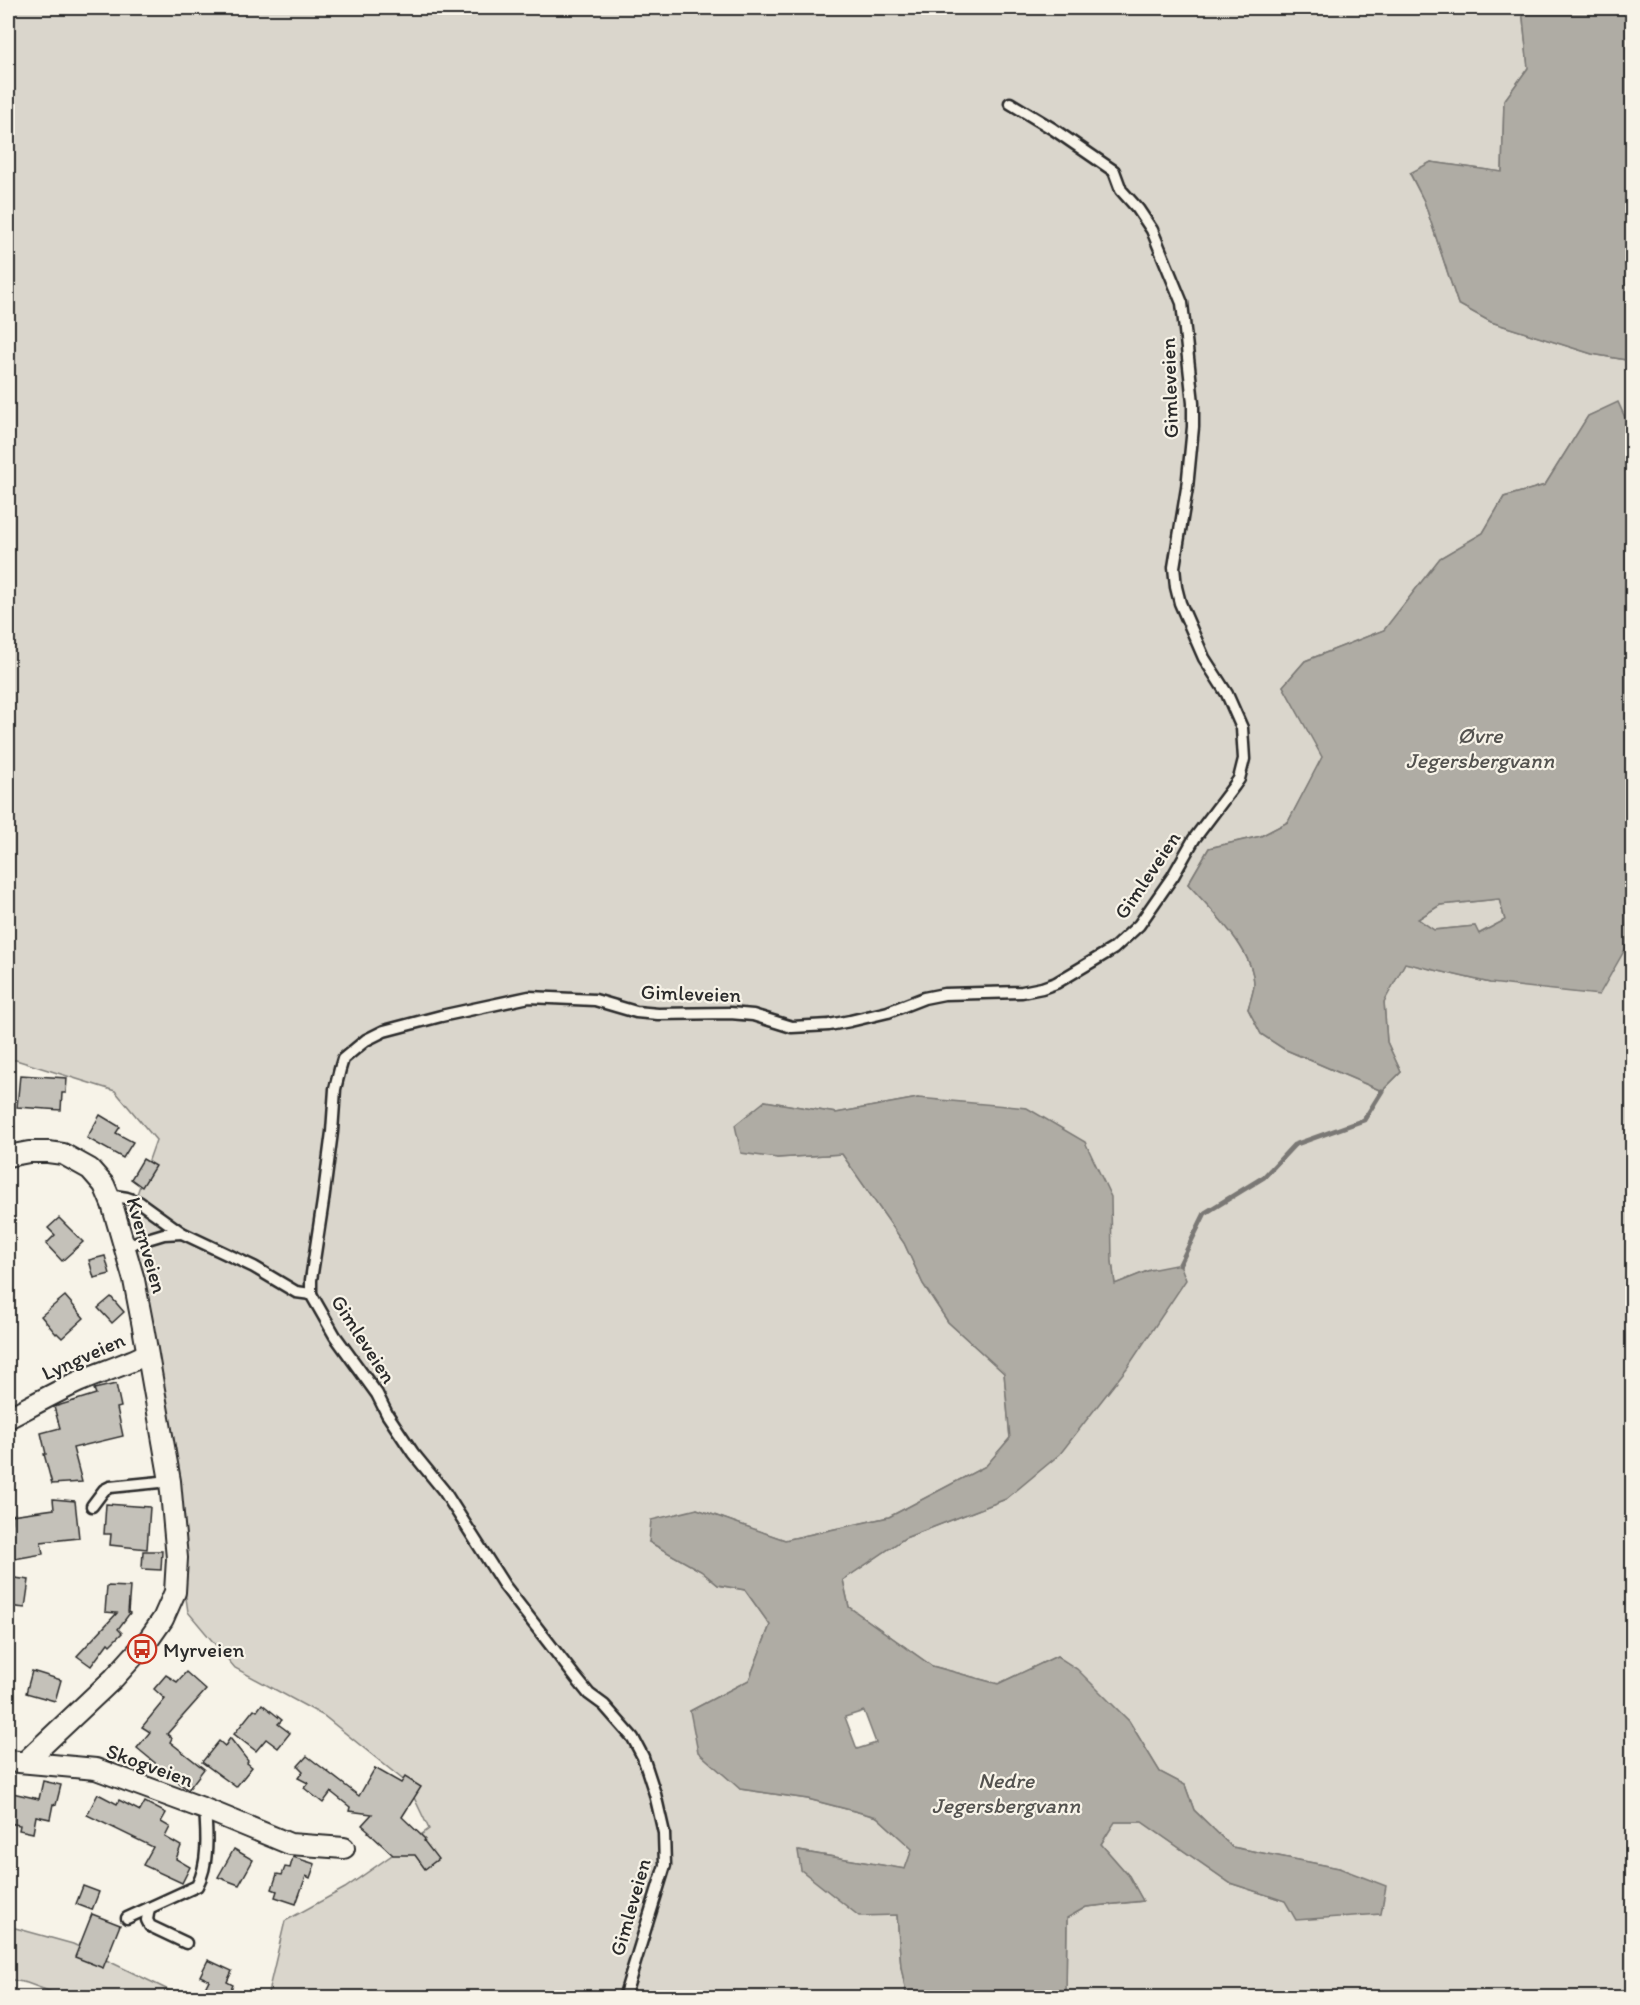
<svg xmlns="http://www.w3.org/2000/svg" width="1640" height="2005" viewBox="0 0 1640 2005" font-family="Itim,sans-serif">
	<rect width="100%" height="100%" fill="#f7f3e8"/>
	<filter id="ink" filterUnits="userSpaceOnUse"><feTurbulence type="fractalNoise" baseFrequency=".0167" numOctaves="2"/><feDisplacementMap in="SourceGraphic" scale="12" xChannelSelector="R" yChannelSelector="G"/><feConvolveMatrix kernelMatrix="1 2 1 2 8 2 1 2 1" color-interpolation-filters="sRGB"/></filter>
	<g filter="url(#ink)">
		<!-- green -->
		<g fill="#dad6cc" stroke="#82807c" stroke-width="1.5">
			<path d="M8,8H1522L1528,68L1504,101L1502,172L1431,162L1410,174L1424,201L1458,304L1491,322L1592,354L1632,361V433L1618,403L1588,416L1545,485L1504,497L1483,533L1440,558L1384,630L1305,661L1283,686L1323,756L1288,822L1261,836L1209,848L1188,884C1210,909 1255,950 1254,986C1253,993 1250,1002 1248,1009L1261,1034L1284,1049L1382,1091L1401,1072L1387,1042L1384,1001L1405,963L1490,983L1632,937V1997H1066L1067,1918L1086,1907L1143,1901L1129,1876L1101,1844L1114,1822H1142L1230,1883L1285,1901L1339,1868L1232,1847L1194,1810L1185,1785L1160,1772L1129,1721L1057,1656L998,1684L932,1666L849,1607L843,1580L905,1538L1006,1499L1150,1270L1115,1284L1112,1262L918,1098L836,1113L765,1101L777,1158L842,1154L904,1243L923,1284L948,1322L1004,1373L1010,1438L986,1466L889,1517L785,1540L697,1509L649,1542L701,1571L718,1585L745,1590L770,1625L749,1680L690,1711L740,1789L808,1799L877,1817L913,1849L905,1869L799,1851L897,1915L901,1967L907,1997H267L285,1921L345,1888L429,1829L407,1783L324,1716L235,1668L188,1612L173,1506L137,1298L136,1197L156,1140L115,1091L16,1060H8Z"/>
			<polygon points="1499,899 1505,920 1478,934 1475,926 1434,930 1418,919 1440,905"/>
			<polygon points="8,1926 73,1944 183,1997 65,1997 27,1983 8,1979"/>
		</g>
		<!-- water -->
		<g fill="#afaca4" stroke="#7a7874" stroke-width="1.5" fill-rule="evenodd">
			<polygon points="1522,8 1632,8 1632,361 1592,354 1491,322 1458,304 1424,201 1410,173 1431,162 1502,172 1504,101 1528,68"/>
			<path d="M1618,402L1632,433V937L1599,995L1490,983L1405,963L1384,1002L1387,1042L1401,1072L1382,1091L1284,1049L1261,1034L1248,1009C1250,1002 1253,993 1254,986C1255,950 1210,909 1188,884L1209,848L1261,836L1288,822L1322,757L1283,686L1305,661L1384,630L1440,558L1483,533L1504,497L1545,485L1588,416ZM1499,899L1505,920L1479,934L1475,926L1434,930L1418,919L1440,905Z"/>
			<path d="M918,1098L1027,1108L1085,1142L1111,1197L1112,1262L1115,1284L1150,1270L1180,1264L1186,1280L1127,1368L1060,1454L1006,1499L905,1538L843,1580L849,1607L932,1666L998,1684L1057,1656L1077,1669L1129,1721L1160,1772L1185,1785L1194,1810L1232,1847L1339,1868L1386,1886L1381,1914L1296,1920L1285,1901L1230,1883L1142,1822H1115L1101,1844L1129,1876L1143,1901L1086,1907L1067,1918L1066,1997H907L901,1967L897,1915L859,1916L801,1870L798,1851L905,1869L912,1849L877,1817L808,1799L740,1789L698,1752L690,1711L749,1680L770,1625L745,1590L718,1585L701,1571L649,1542L651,1520L697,1509L785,1540L889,1517L986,1466L1010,1438L1004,1373L948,1322L923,1284L904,1243L842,1154L777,1158L741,1153L735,1125L765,1101L836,1113ZM864,1711L876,1743L857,1749L845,1717Z"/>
		</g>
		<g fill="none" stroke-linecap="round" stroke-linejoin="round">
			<!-- stream -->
			<polyline stroke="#7a7874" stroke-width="5" points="1180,1264 1205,1213 1264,1177 1294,1145 1364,1120 1382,1091"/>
		</g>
		<!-- building -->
		<g fill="#c4c1b9" stroke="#2b2b2b" stroke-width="1.5">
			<polygon points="20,1075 67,1078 66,1093 62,1093 61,1110 17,1107"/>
			<polygon points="100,1115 120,1127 116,1133 133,1142 123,1158 87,1138"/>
			<polygon points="143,1159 155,1166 142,1187 131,1179"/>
			<polygon points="59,1218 83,1242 62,1261 46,1244 55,1235 48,1228"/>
			<polygon points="105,1256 110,1274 94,1278 89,1260"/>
			<polygon points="65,1296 84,1318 62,1338 57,1333 56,1334 41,1316"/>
			<polygon points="111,1297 124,1312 112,1323 98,1308"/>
			<polygon points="116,1384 121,1407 117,1408 123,1436 73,1448 82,1482 52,1484 44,1454 46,1454 41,1433 60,1428 54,1407 96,1394 94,1389"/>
			<polygon points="53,1499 75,1501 79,1538 41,1542 43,1554 8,1560 8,1524 12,1523 11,1515 54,1509"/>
			<polygon points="106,1504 150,1507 147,1549 110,1545 111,1534 104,1534"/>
			<polygon points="143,1551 162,1551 161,1570 142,1569"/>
			<polygon points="8,1577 29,1580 25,1608 8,1606"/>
			<polygon points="107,1586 130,1587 128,1612 130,1613 118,1629 122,1633 110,1645 108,1643 91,1666 77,1656 117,1613 105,1612"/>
			<polygon points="32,1671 61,1680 55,1701 26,1693"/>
			<polygon points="186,1672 206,1690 167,1734 172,1738 170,1742 204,1769 188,1790 137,1748 150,1732 142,1727 165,1699 154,1689 166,1675 177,1682"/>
			<polygon points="262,1704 282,1720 278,1724 290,1733 278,1748 266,1739 256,1751 234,1734 254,1709 257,1711"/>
			<polygon points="230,1738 248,1761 247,1763 252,1767 236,1787 202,1762 219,1741 225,1746"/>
			<polygon points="307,1756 359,1796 375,1768 401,1783 405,1777 421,1787 402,1817 425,1839 424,1841 438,1859 425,1869 415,1855 393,1855 368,1832 369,1831 362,1825 372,1814 349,1811 350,1807 331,1792 323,1803 304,1788 308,1783 298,1778 303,1771 298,1766"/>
			<polygon points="43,1781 61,1785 56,1805 53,1804 50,1819 36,1816 33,1833 19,1830 20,1825 8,1823 8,1792 39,1799"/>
			<polygon points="98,1794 117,1804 119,1800 140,1811 145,1802 166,1813 161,1822 170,1827 165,1837 181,1846 176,1859 190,1867 182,1883 143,1865 153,1847 87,1815"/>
			<polygon points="234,1849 253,1860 239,1885 218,1877"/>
			<polygon points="293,1857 315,1864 310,1878 306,1876 296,1904 275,1897 277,1891 272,1889 277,1874 282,1875 285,1867 290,1868"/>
			<polygon points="83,1886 99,1892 92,1910 76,1904"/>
			<polygon points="92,1914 120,1925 103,1968 75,1957"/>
			<polygon points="208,1960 232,1971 227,1982 233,1985 227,1998 200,1998 209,1980 200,1976"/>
		</g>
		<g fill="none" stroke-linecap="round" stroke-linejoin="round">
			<!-- lane casing -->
			<g stroke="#2b2b2b" stroke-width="15">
				<g id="lane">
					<polyline points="108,1195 127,1198 139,1202 182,1233 254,1267 296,1292 311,1294"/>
					<polyline points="124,1246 164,1234 182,1233"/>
					<polyline points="92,1506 104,1490 110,1487 170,1481"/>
					<polyline points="149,1908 147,1920 150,1926 186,1943"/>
					<path d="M127,1918L197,1886C209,1864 207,1834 205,1809"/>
					<polyline points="624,1998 665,1865 664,1833 655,1794 643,1757 633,1738 604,1705 589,1694 576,1678 504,1585 444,1491 413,1453 387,1414 377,1394 335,1336 311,1294 311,1280 323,1201 332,1132 335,1089 340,1069 343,1059 366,1040 384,1031 441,1016 529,997 595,1000 636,1012 658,1014 730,1013 753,1015 792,1027 829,1025 850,1021 888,1012 924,998 944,994 1022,992 1042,988 1056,983 1113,949 1139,925 1173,876 1194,839 1234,786 1239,779 1244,759 1242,728 1227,694 1204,658 1180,603 1176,587 1174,567 1187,488 1193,427 1193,403 1182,303 1152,230 1138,209 1121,190 1114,171 1053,129 1010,103"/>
				</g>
			</g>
			<!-- street casing -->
			<g stroke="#2b2b2b" stroke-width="24">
				<g id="street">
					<polyline points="8,1156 29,1152 48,1152 63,1154 90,1169 104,1185 112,1204 134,1280 143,1327 170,1481 177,1558 175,1592 163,1619 149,1639 114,1678 25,1762"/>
					<path d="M8,1418C31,1406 54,1393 78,1382C101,1372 125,1365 147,1354"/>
					<polyline points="8,1761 96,1769 205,1809 290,1844 344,1848"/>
				</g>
			</g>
			<!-- lane -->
			<use href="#lane" stroke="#f7f3e8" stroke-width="10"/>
			<!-- street -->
			<use href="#street" stroke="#f7f3e8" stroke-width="20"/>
		</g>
	</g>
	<!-- icons -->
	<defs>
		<g id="bus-ring" transform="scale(1.5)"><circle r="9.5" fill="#f7f3e8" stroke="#c8321e" stroke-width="1.5"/><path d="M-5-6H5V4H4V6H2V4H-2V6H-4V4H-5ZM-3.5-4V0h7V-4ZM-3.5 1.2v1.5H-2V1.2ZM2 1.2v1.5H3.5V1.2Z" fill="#c8321e"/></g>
	</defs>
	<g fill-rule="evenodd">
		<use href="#bus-ring" x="142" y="1649"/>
	</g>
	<g text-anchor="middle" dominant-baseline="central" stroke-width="4.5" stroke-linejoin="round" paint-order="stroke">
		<!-- street labels -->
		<g font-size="21" fill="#2b2b2b" stroke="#f7f3e8">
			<text transform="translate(1169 388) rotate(-92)">Gimleveien</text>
			<text transform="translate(1147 875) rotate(-56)">Gimleveien</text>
			<text transform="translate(691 993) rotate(2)">Gimleveien</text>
			<text transform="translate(147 1245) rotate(74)">Kvernveien</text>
			<text transform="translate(364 1339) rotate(57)">Gimleveien</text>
			<text transform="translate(83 1356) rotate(-24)">Lyngveien</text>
			<text transform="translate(150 1765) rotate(20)">Skogveien</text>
			<text transform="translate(630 1907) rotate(-74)">Gimleveien</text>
		</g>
		<!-- poi labels -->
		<g font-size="21" fill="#2b2b2b" stroke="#f7f3e8" text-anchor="start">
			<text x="163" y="1649">Myrveien</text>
		</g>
		<!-- water labels -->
		<g font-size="22" font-style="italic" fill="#53524f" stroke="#f7f3e8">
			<text x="1480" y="735">Øvre<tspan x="1480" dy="25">Jegersbergvann</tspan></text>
			<text x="1006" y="1780">Nedre<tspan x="1006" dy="25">Jegersbergvann</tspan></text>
		</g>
	</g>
	<!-- margin -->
	<rect width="1640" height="2005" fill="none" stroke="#f7f3e8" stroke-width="30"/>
	<rect x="15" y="15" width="1610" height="1975" fill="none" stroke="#2b2b2b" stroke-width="2" filter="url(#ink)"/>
</svg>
